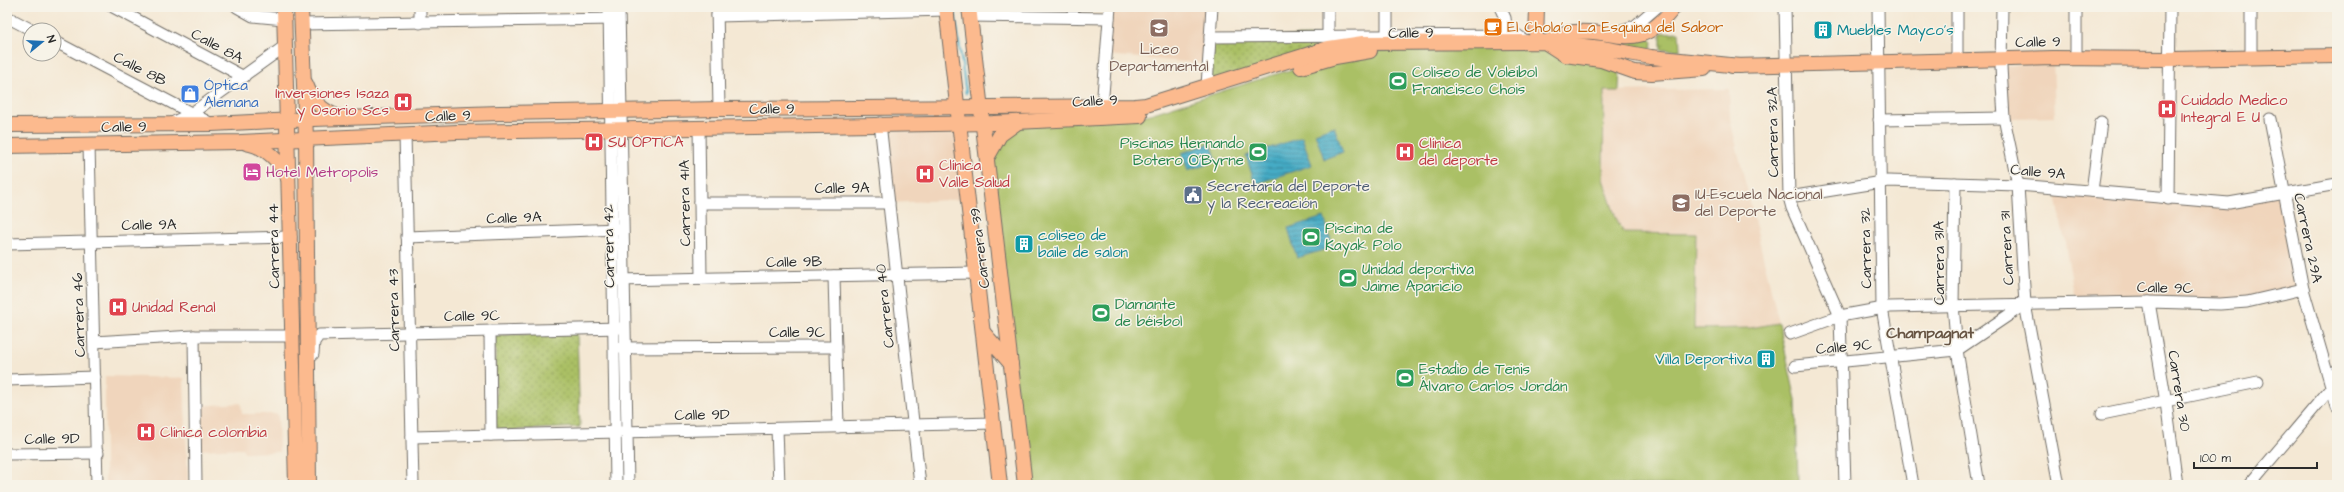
<svg xmlns="http://www.w3.org/2000/svg" width="2344" height="492" viewBox="0 0 2344 492" font-family="'Architects Daughter',sans-serif">
	<defs>
		<pattern id="grass-tufts" width="24" height="20" patternUnits="userSpaceOnUse"><rect width="24" height="20" fill="#aac065"/><path d="M3 7l-1-3M5 7V3M7 7l1-3M15 17l-1-3M17 17v-4M19 17l1-3" fill="none" stroke="#8b9c53"/></pattern>
		<pattern id="park-dots" width="8" height="8" patternUnits="userSpaceOnUse"><rect width="8" height="8" fill="#aac065"/><path d="M2 2h.1M6 6h.1" fill="none" stroke="#8b9c53" stroke-width="1.8" stroke-linecap="round"/></pattern>
		<pattern id="water-rules" width="6" height="5" patternUnits="userSpaceOnUse"><rect width="6" height="5" fill="#45abc5"/><path d="M0 2.5h6" fill="none" stroke="#3a8ba0"/></pattern>
	</defs>
	<rect width="100%" height="100%" fill="#f7f3e8"/>
	<filter id="ink" filterUnits="userSpaceOnUse"><feTurbulence type="fractalNoise" baseFrequency=".025" numOctaves="2"/><feDisplacementMap in="SourceGraphic" scale="8" xChannelSelector="R" yChannelSelector="G"/><feConvolveMatrix kernelMatrix="1 2 1 2 8 2 1 2 1" color-interpolation-filters="sRGB"/></filter>
	<filter id="wash" filterUnits="userSpaceOnUse"><feTurbulence type="fractalNoise" baseFrequency=".012" numOctaves="4" result="noise"/><feDisplacementMap in="SourceGraphic" scale="16" xChannelSelector="R" yChannelSelector="G"/><feGaussianBlur stdDeviation="0.9" result="paint"/><feColorMatrix in="noise" values="0 0 0 0 0 0 0 0 0 0 0 0 0 0 0 0 0 1.4 0 .05"/><feComposite in="paint" operator="in"/></filter>
	<g filter="url(#wash)">
		<rect width="100%" height="100%" fill="#f4e8d4"/>
		<!-- built -->
		<g fill="#f0d5bc">
			<polygon points="1110,7 1212,7 1208,64 1106,55"/>
			<polygon points="2053,58 2055,117 2004,118 2001,67"/>
			<polygon points="1729,89 1730,119 1779,323 1750,328 1694,329 1696,234 1623,233 1616,218 1603,179 1604,91"/>
			<polygon points="880,123 959,123 967,199 889,203"/>
			<polygon points="2055,189 2229,203 2284,193 2303,289 2247,302 2076,303"/>
			<polygon points="105,376 184,378 188,485 105,485"/>
			<polygon points="241,403 242,414 278,414 279,452 244,453 243,448 201,450 199,406"/>
		</g>
		<!-- grass -->
		<g fill="url(#grass-tufts)" stroke="#6a7648">
			<polygon points="1679,32 1680,50 1661,50 1661,33"/>
			<polygon points="1649,38 1653,42 1652,48 1647,50 1587,41 1637,40"/>
		</g>
		<!-- park -->
		<g fill="url(#park-dots)" stroke="#6a7648">
			<polygon points="1328,36 1329,48 1207,86 1210,37"/>
			<polygon points="577,333 580,427 496,431 495,335"/>
		</g>
		<!-- garden -->
		<polygon fill="#aac065" stroke="#6a7648" points="1527,42 1620,67 1619,91 1604,91 1603,179 1616,218 1624,233 1696,234 1694,329 1750,328 1779,323 1796,400 1798,485 1026,485 992,146 1010,127 1147,115 1273,75 1335,57 1364,52"/>
		<!-- water -->
		<g fill="url(#water-rules)" stroke="#386b78">
			<polygon points="1334,126 1343,152 1324,159 1315,133"/>
			<polygon points="1302,137 1312,165 1255,184 1246,156"/>
			<polygon points="1211,143 1217,161 1188,171 1182,153"/>
			<polygon points="1324,217 1333,247 1297,258 1288,228"/>
		</g>
		<g fill="none" stroke-linecap="round" stroke-linejoin="round">
			<!-- stream -->
			<polyline stroke="#45abc5" stroke-width="2.5" points="954,7 966,93"/>
		</g>
	</g>
	<g filter="url(#ink)">
		<g fill="none" stroke-linecap="round" stroke-linejoin="round">
			<!-- minor casing -->
			<g stroke="#716d66" stroke-width="13">
				<g id="minor">
					<polyline points="113,7 244,77"/>
					<polyline points="237,7 253,16 284,19"/>
					<polyline points="420,7 420,23"/>
					<polyline points="609,7 616,485"/>
					<polyline points="619,7 628,485"/>
					<polyline points="717,7 719,109"/>
					<polyline points="1328,7 1328,36"/>
					<polyline points="1387,7 1387,35"/>
					<polyline points="1500,7 1505,18 1507,35"/>
					<polyline points="1785,7 1789,197 1792,208 1840,316 1845,485"/>
					<polyline points="1878,7 1882,308 1913,485"/>
					<polyline points="1957,7 1957,60"/>
					<polyline points="2002,7 2001,67 2004,118 2018,185 2025,304 2059,485"/>
					<polyline points="2251,7 2251,57"/>
					<polyline points="717,16 946,10"/>
					<polyline points="971,16 1109,18"/>
					<polyline points="7,17 32,30"/>
					<polyline points="302,24 615,19"/>
					<polyline points="1616,32 1635,26 1657,7"/>
					<polyline points="1210,37 1517,35 1527,42"/>
					<polyline points="54,41 212,124"/>
					<polyline points="2076,58 2076,7"/>
					<polyline points="1207,86 1212,7"/>
					<polyline points="1102,107 1110,7"/>
					<polyline points="2270,119 2303,289 2337,406"/>
					<polyline points="1879,120 2004,118"/>
					<polyline points="880,123 920,485"/>
					<polyline points="170,124 192,113 285,46"/>
					<polyline points="699,127 701,278"/>
					<polyline points="405,134 413,485"/>
					<polyline points="89,145 97,485"/>
					<polyline points="1955,183 1953,305 1957,350 1979,485"/>
					<polyline points="2092,191 2101,122"/>
					<polyline points="1789,197 1888,181 2018,185 2229,203 2337,184"/>
					<polyline points="2168,199 2170,7"/>
					<polyline points="700,203 889,203"/>
					<polyline points="407,237 619,229"/>
					<polyline points="7,244 291,237"/>
					<polyline points="834,276 838,427"/>
					<polyline points="617,280 976,273"/>
					<polyline points="2149,302 2166,402 2177,485"/>
					<polyline points="490,331 491,435"/>
					<polyline points="1790,334 1840,316 1889,307 2149,302 2220,304 2247,302 2303,289"/>
					<polyline points="194,336 196,485"/>
					<polyline points="94,342 194,336 289,336"/>
					<polyline points="618,348 836,347"/>
					<polyline points="313,354 314,342 319,335 621,328"/>
					<polyline points="1795,366 1957,350 2025,304"/>
					<polyline points="7,380 95,377"/>
					<polyline points="2102,414 2258,382"/>
					<polyline points="777,429 779,485"/>
					<polyline points="412,437 994,423"/>
					<polyline points="7,454 98,453"/>
					<polyline points="2249,485 2331,388 2337,370"/>
				</g>
			</g>
			<!-- major casing -->
			<g stroke="#716d66" stroke-width="16">
				<g id="major">
					<polyline points="284,7 296,485"/>
					<polyline points="301,7 306,138 309,485"/>
					<polyline points="946,7 1000,485"/>
					<polyline points="969,7 1025,485"/>
					<polyline points="1536,42 1537,7"/>
					<path d="M1547,42C1553,39 1560,34 1566,33C1616,25 1636,58 1674,7"/>
					<polyline points="1548,44 1565,55 1601,60 1635,72 1652,73 1704,69"/>
					<polyline points="1732,66 2053,58 2169,59 2337,56"/>
					<polyline points="1301,67 1335,57 1370,51"/>
					<path d="M306,84C312,101 322,111 339,117"/>
					<polyline points="7,125 212,124 313,119 500,113 719,109 1135,106 1146,105 1329,48 1363,43 1546,42 1602,48 1651,57 1740,66"/>
					<path d="M246,143C265,146 280,161 288,178"/>
					<polyline points="7,146 240,142 457,132 993,123 1140,116"/>
					<polyline points="987,158 1000,135 1018,122"/>
					<polyline points="983,332 1011,364"/>
				</g>
			</g>
			<!-- minor -->
			<use href="#minor" stroke="#fff" stroke-width="11"/>
			<!-- major -->
			<use href="#major" stroke="#fcba8e" stroke-width="14"/>
		</g>
	</g>
	<!-- icons -->
	<defs>
		<g id="cafe-square" transform="scale(1)"><rect x="-9" y="-9" width="18" height="18" rx="4" fill="#e8710a" stroke="#f7f3e8"/><path d="M-5.5-4.5H6V0H3Q3 3.5 0 3.5H-2.5Q-5.5 3.5-5.5 0ZM3-3.2v2h1.7v-2ZM-6 4.5H4V6H-6Z" fill="#fff"/></g>
		<g id="university-square" transform="scale(1)"><rect x="-9" y="-9" width="18" height="18" rx="4" fill="#8d6e63" stroke="#f7f3e8"/><path d="M0-5L7-2L0 1L-7-2ZM-4 1L0 2.5L4 1V4Q0 6-4 4Z" fill="#fff"/></g>
		<g id="building-square" transform="scale(1)"><rect x="-9" y="-9" width="18" height="18" rx="4" fill="#0f9aa8" stroke="#f7f3e8"/><path d="M-4-6H4V6H1V3H-1V6H-4ZM-2.5-4.3h1.7v1.8h-1.7ZM.8-4.3h1.7v1.8H.8ZM-2.5-1h1.7V.8h-1.7ZM.8-1h1.7V.8H.8Z" fill="#fff"/></g>
		<g id="stadium-square" transform="scale(1)"><rect x="-9" y="-9" width="18" height="18" rx="4" fill="#2e9e5b" stroke="#f7f3e8"/><path d="M0-5a6.5 5 0 1 0 0 10a6.5 5 0 1 0 0-10ZM-3.5-1.8h7v3.6h-7Z" fill="#fff"/></g>
		<g id="shop-square" transform="scale(1)"><rect x="-9" y="-9" width="18" height="18" rx="4" fill="#3f7fe0" stroke="#f7f3e8"/><path d="M-5-2.5h2.3a2.7 3.5 0 0 1 5.4 0H5L5.5 6h-11ZM-1.5-2.5h3a1.5 2.3 0 0 0-3 0Z" fill="#fff"/></g>
		<g id="hospital-square" transform="scale(1)"><rect x="-9" y="-9" width="18" height="18" rx="4" fill="#e0444e" stroke="#f7f3e8"/><path d="M-5-5h3v3.5h4V-5h3V5h-3V1.5h-4V5h-3Z" fill="#fff"/></g>
		<g id="hotel-square" transform="scale(1)"><rect x="-9" y="-9" width="18" height="18" rx="4" fill="#d1479c" stroke="#f7f3e8"/><path d="M-6-4.5h1.5V1H6V5H4.5V3h-9V5H-6ZM-4 0a1.8 1.8 0 1 1 3.6 0ZM.5 0V-2.5h3Q6-2.5 6 0Z" fill="#fff"/></g>
		<g id="civic-square" transform="scale(1)"><rect x="-9" y="-9" width="18" height="18" rx="4" fill="#5c6f8a" stroke="#f7f3e8"/><path d="M-.6-6.5H3V-4.5H.6V-3L4-1V1h2V6H-6V1h2V-1L-.6-3ZM-1.2 2.5V6h2.4V2.5Z" fill="#fff"/></g>
	</defs>
	<g fill-rule="evenodd">
		<use href="#cafe-square" x="1493" y="27"/>
		<use href="#university-square" x="1159" y="28"/>
		<use href="#building-square" x="1823" y="30"/>
		<use href="#stadium-square" x="1398" y="81"/>
		<use href="#shop-square" x="190" y="94"/>
		<use href="#hospital-square" x="403" y="102"/>
		<use href="#hospital-square" x="2167" y="109"/>
		<use href="#hospital-square" x="594" y="142"/>
		<use href="#stadium-square" x="1258" y="152"/>
		<use href="#hospital-square" x="1405" y="152"/>
		<use href="#hotel-square" x="252" y="172"/>
		<use href="#hospital-square" x="925" y="174"/>
		<use href="#civic-square" x="1193" y="195"/>
		<use href="#university-square" x="1681" y="203"/>
		<use href="#stadium-square" x="1311" y="237"/>
		<use href="#building-square" x="1024" y="244"/>
		<use href="#stadium-square" x="1348" y="278"/>
		<use href="#hospital-square" x="118" y="307"/>
		<use href="#stadium-square" x="1101" y="313"/>
		<use href="#building-square" x="1766" y="359"/>
		<use href="#stadium-square" x="1405" y="378"/>
		<use href="#hospital-square" x="146" y="432"/>
	</g>
	<g text-anchor="middle" dominant-baseline="central" stroke-width="3" stroke-linejoin="round" paint-order="stroke">
		<!-- food labels -->
		<g font-size="15" fill="#c56008" stroke="#f7f3e8" text-anchor="start">
			<text x="1507" y="27">El Chola'o La Esquina del Sabor</text>
		</g>
		<!-- culture labels -->
		<g font-size="15" fill="#0d838f" stroke="#f7f3e8" text-anchor="start">
			<text x="1837" y="30">Muebles Mayco's</text>
			<text x="1038" y="235">coliseo de<tspan x="1038" dy="17">baile de salon</tspan></text>
			<text x="1752" y="359" text-anchor="end">Villa Deportiva</text>
		</g>
		<!-- street labels -->
		<g font-size="15" fill="#2b2b2b" stroke="#f7f3e8">
			<text transform="translate(1411 33) rotate(-1)">Calle 9</text>
			<text transform="translate(2038 42) rotate(-1)">Calle 9</text>
			<text transform="translate(217 46) rotate(28)">Calle 8A</text>
			<text transform="translate(140 69) rotate(27)">Calle 8B</text>
			<text transform="translate(1095 101) rotate(-3)">Calle 9</text>
			<text transform="translate(772 109) rotate(-1)">Calle 9</text>
			<text transform="translate(448 116) rotate(-2)">Calle 9</text>
			<text transform="translate(124 127) rotate(-1)">Calle 9</text>
			<text transform="translate(1773 132) rotate(-91)">Carrera 32A</text>
			<text transform="translate(2038 172) rotate(5)">Calle 9A</text>
			<text x="842" y="188">Calle 9A</text>
			<text transform="translate(685 203) rotate(-91)">Carrera 41A</text>
			<text transform="translate(514 218) rotate(-2)">Calle 9A</text>
			<text transform="translate(149 225) rotate(-1)">Calle 9A</text>
			<text transform="translate(2308 238) rotate(78)">Carrera 29A</text>
			<text transform="translate(274 246) rotate(-91)">Carrera 44</text>
			<text transform="translate(609 246) rotate(-91)">Carrera 42</text>
			<text transform="translate(980 248) rotate(-97)">Carrera 39</text>
			<text transform="translate(1866 248) rotate(-91)">Carrera 32</text>
			<text transform="translate(2007 248) rotate(-93)">Carrera 31</text>
			<text transform="translate(794 262) rotate(-1)">Calle 9B</text>
			<text transform="translate(1939 263) rotate(-90)">Carrera 31A</text>
			<text transform="translate(2165 288) rotate(1)">Calle 9C</text>
			<text transform="translate(885 306) rotate(-96)">Carrera 40</text>
			<text transform="translate(394 310) rotate(-91)">Carrera 43</text>
			<text transform="translate(79 315) rotate(-92)">Carrera 46</text>
			<text transform="translate(472 316) rotate(-1)">Calle 9C</text>
			<text x="797" y="332">Calle 9C</text>
			<text transform="translate(1844 347) rotate(-5)">Calle 9C</text>
			<text transform="translate(2179 391) rotate(81)">Carrera 30</text>
			<text transform="translate(702 415) rotate(-1)">Calle 9D</text>
			<text transform="translate(52 439) rotate(-1)">Calle 9D</text>
		</g>
		<!-- education labels -->
		<g font-size="15" fill="#785e54" stroke="#f7f3e8">
			<text x="1159" y="49">Liceo<tspan x="1159" dy="17">Departamental</tspan></text>
			<text x="1695" y="194" text-anchor="start">IU-Escuela Nacional<tspan x="1695" dy="17">del Deporte</tspan></text>
		</g>
		<!-- leisure labels -->
		<g font-size="15" fill="#27864d" stroke="#f7f3e8" text-anchor="start">
			<text x="1412" y="72">Coliseo de Voleibol<tspan x="1412" dy="17">Francisco Chois</tspan></text>
			<text x="1244" y="143" text-anchor="end">Piscinas Hernando<tspan x="1244" dy="17">Botero O'Byrne</tspan></text>
			<text x="1325" y="228">Piscina de<tspan x="1325" dy="17">Kayak Polo</tspan></text>
			<text x="1362" y="269">Unidad deportiva<tspan x="1362" dy="17">Jaime Aparicio</tspan></text>
			<text x="1115" y="304">Diamante<tspan x="1115" dy="17">de béisbol</tspan></text>
			<text x="1419" y="369">Estadio de Tenis<tspan x="1419" dy="17">Álvaro Carlos Jordán</tspan></text>
		</g>
		<!-- shop labels -->
		<g font-size="15" fill="#366cbe" stroke="#f7f3e8" text-anchor="start">
			<text x="204" y="85">Óptica<tspan x="204" dy="17">Alemana</tspan></text>
		</g>
		<!-- health labels -->
		<g font-size="15" fill="#be3a42" stroke="#f7f3e8" text-anchor="start">
			<text x="389" y="93" text-anchor="end">Inversiones Isaza<tspan x="389" dy="17">y Osorio Scs</tspan></text>
			<text x="2181" y="100">Cuidado Medico<tspan x="2181" dy="17">Integral E U</tspan></text>
			<text x="608" y="142">SU ÓPTICA</text>
			<text x="1419" y="143">Clínica<tspan x="1419" dy="17">del deporte</tspan></text>
			<text x="939" y="165">Clínica<tspan x="939" dy="17">Valle Salud</tspan></text>
			<text x="132" y="307">Unidad Renal</text>
			<text x="160" y="432">Clínica colombia</text>
		</g>
		<!-- hotel labels -->
		<g font-size="15" fill="#b23c85" stroke="#f7f3e8" text-anchor="start">
			<text x="266" y="172">Hotel Metropolis</text>
		</g>
		<!-- service labels -->
		<g font-size="15" fill="#4e5e75" stroke="#f7f3e8" text-anchor="start">
			<text x="1207" y="186">Secretaría del Deporte<tspan x="1207" dy="17">y la Recreación</tspan></text>
		</g>
		<!-- neighbourhood labels -->
		<g font-size="16" font-weight="bold" fill="#675544" stroke="#f7f3e8">
			<text x="1930" y="333">Champagnat</text>
		</g>
	</g>
	<!-- margin -->
	<rect width="2344" height="492" fill="none" stroke="#f7f3e8" stroke-width="24"/>
	<!-- north arrow -->
	<g transform="translate(42 42) rotate(72)"><circle r="19" fill="#f7f3e8" stroke="#a5a39c"/>
	<path d="M0-3L7 15L0 10L-7 15Z" fill="#1f6fb2"/>
	<text y="-6" font-size="11" font-weight="bold" text-anchor="middle" fill="#2b2b2b">N</text>
	</g>
	<!-- scale -->
	<path d="M2194 462v6h123v-6" fill="none" stroke="#2b2b2b" stroke-width="2"/>
	<text x="2200" y="462" font-size="12" fill="#2b2b2b" stroke="#f7f3e8" stroke-width="3" paint-order="stroke">100 m</text>
</svg>
